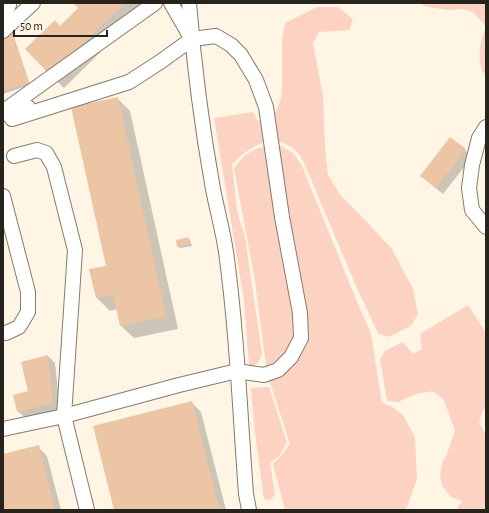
<svg xmlns="http://www.w3.org/2000/svg" width="489" height="513" viewBox="0 0 489 513" font-family="'Alegreya Sans',sans-serif">
	<rect width="100%" height="100%" fill="#fff5e5"/>
	<!-- green -->
	<g fill="#fcd2c2">
		<path d="M419,3H486V77C475,60 480,43 486,26L473,12L461,9L448,10L428,7Z"/>
		<path d="M317,7H338L353,19L349,30L319,32L313,43L323,96L325,148L328,175L341,196L363,218L392,249L413,289L418,314L411,326L389,337L378,333L357,288L305,165C303,161 300,155 297,152C274,130 250,146 232,164L237,211L245,237L262,354C259,362 258,366 249,366L244,300L214,118L253,112L257,120L264,123L273,118L280,102L282,91V41L285,23Z"/>
		<path d="M280,145L294,154L302,166L353,292L371,334L382,403L391,406L403,415L415,437L417,479L407,507L404,510H285L273,464L281,456L290,444L267,373L255,281L234,168C249,149 256,147 280,145Z"/>
		<polygon points="468,305 486,333 486,409 483,410 479,422 486,435 486,510 456,510 462,501 451,497 443,487 440,478 442,463 447,454 455,430 444,400 433,391 416,394 398,402 387,401 380,359 385,351 403,342 413,354 422,349 420,334"/>
		<polygon points="269,387 287,443 279,456 270,463 275,495 270,500 264,499 255,433 251,388"/>
	</g>
	<!-- shadow -->
	<g fill="#0003">
		<polygon points="77,3 146,3 140,13 64,88 51,75 80,8"/>
		<polygon points="3,21 9,22 30,85 3,94"/>
		<polygon points="117,98 130,111 178,329 134,338 120,325 117,309 110,311 97,298 91,270 107,266"/>
		<polygon points="465,150 472,157 443,194 421,176"/>
		<polygon points="188,238 190,240 192,246 180,248 178,246"/>
		<polygon points="48,356 55,363 60,410 25,418 18,411"/>
		<polygon points="191,402 201,412 226,510 115,510"/>
		<polygon points="38,447 47,456 61,510 3,510 3,455"/>
	</g>
	<!-- building -->
	<g fill="#ecc5a5">
		<polygon points="75,3 125,3 50,75 25,49 55,20 60,26 78,8 74,4"/>
		<polygon points="7,19 29,83 3,91 3,20"/>
		<polygon points="118,97 166,316 120,326 113,295 96,298 89,269 106,266 71,107"/>
		<polygon points="450,137 466,149 436,188 420,176"/>
		<polygon points="188,237 190,244 177,247 176,240"/>
		<polygon points="48,355 53,403 17,412 13,395 28,391 21,362"/>
		<polygon points="192,401 220,510 114,510 93,426"/>
		<polygon points="39,445 55,510 3,510 3,454"/>
	</g>
	<g fill="none" stroke-linecap="round" stroke-linejoin="round">
		<!-- minor casing -->
		<g stroke="#847b6d" stroke-width="16">
			<g id="minor">
				<polyline points="171,3 190,36"/>
				<path d="M189,3C194,65 202,128 213,189C217,210 223,231 226,252C237,332 240,413 246,494L249,510"/>
				<polyline points="3,4 9,5 3,20"/>
				<polyline points="3,31 33,3"/>
				<polyline points="5,110 155,3"/>
				<polyline points="3,114 28,107 12,119 129,82 160,62 192,39 216,36 231,45 241,55 256,80 266,107 282,217 300,313 301,338 291,357 278,370 264,375 237,371 179,385 64,416 3,429"/>
				<polyline points="486,127 479,138 472,165 469,188 472,210 486,227"/>
				<polyline points="14,156 37,150 46,153 54,167 75,250 64,416 87,510"/>
				<polyline points="3,196 28,292 28,312 19,327 6,333 3,333"/>
			</g>
		</g>
		<!-- minor -->
		<use href="#minor" stroke="#fff" stroke-width="14"/>
	</g>
	<!-- border -->
	<rect width="489" height="513" fill="none" stroke="#27241e" stroke-width="8"/>
	<!-- scale -->
	<path d="M14 30v6h93v-6" fill="none" stroke="#27241e" stroke-width="2"/>
	<text x="20" y="30" font-size="12" fill="#27241e" stroke="#fff5e5" stroke-width="3" paint-order="stroke">50 m</text>
</svg>
